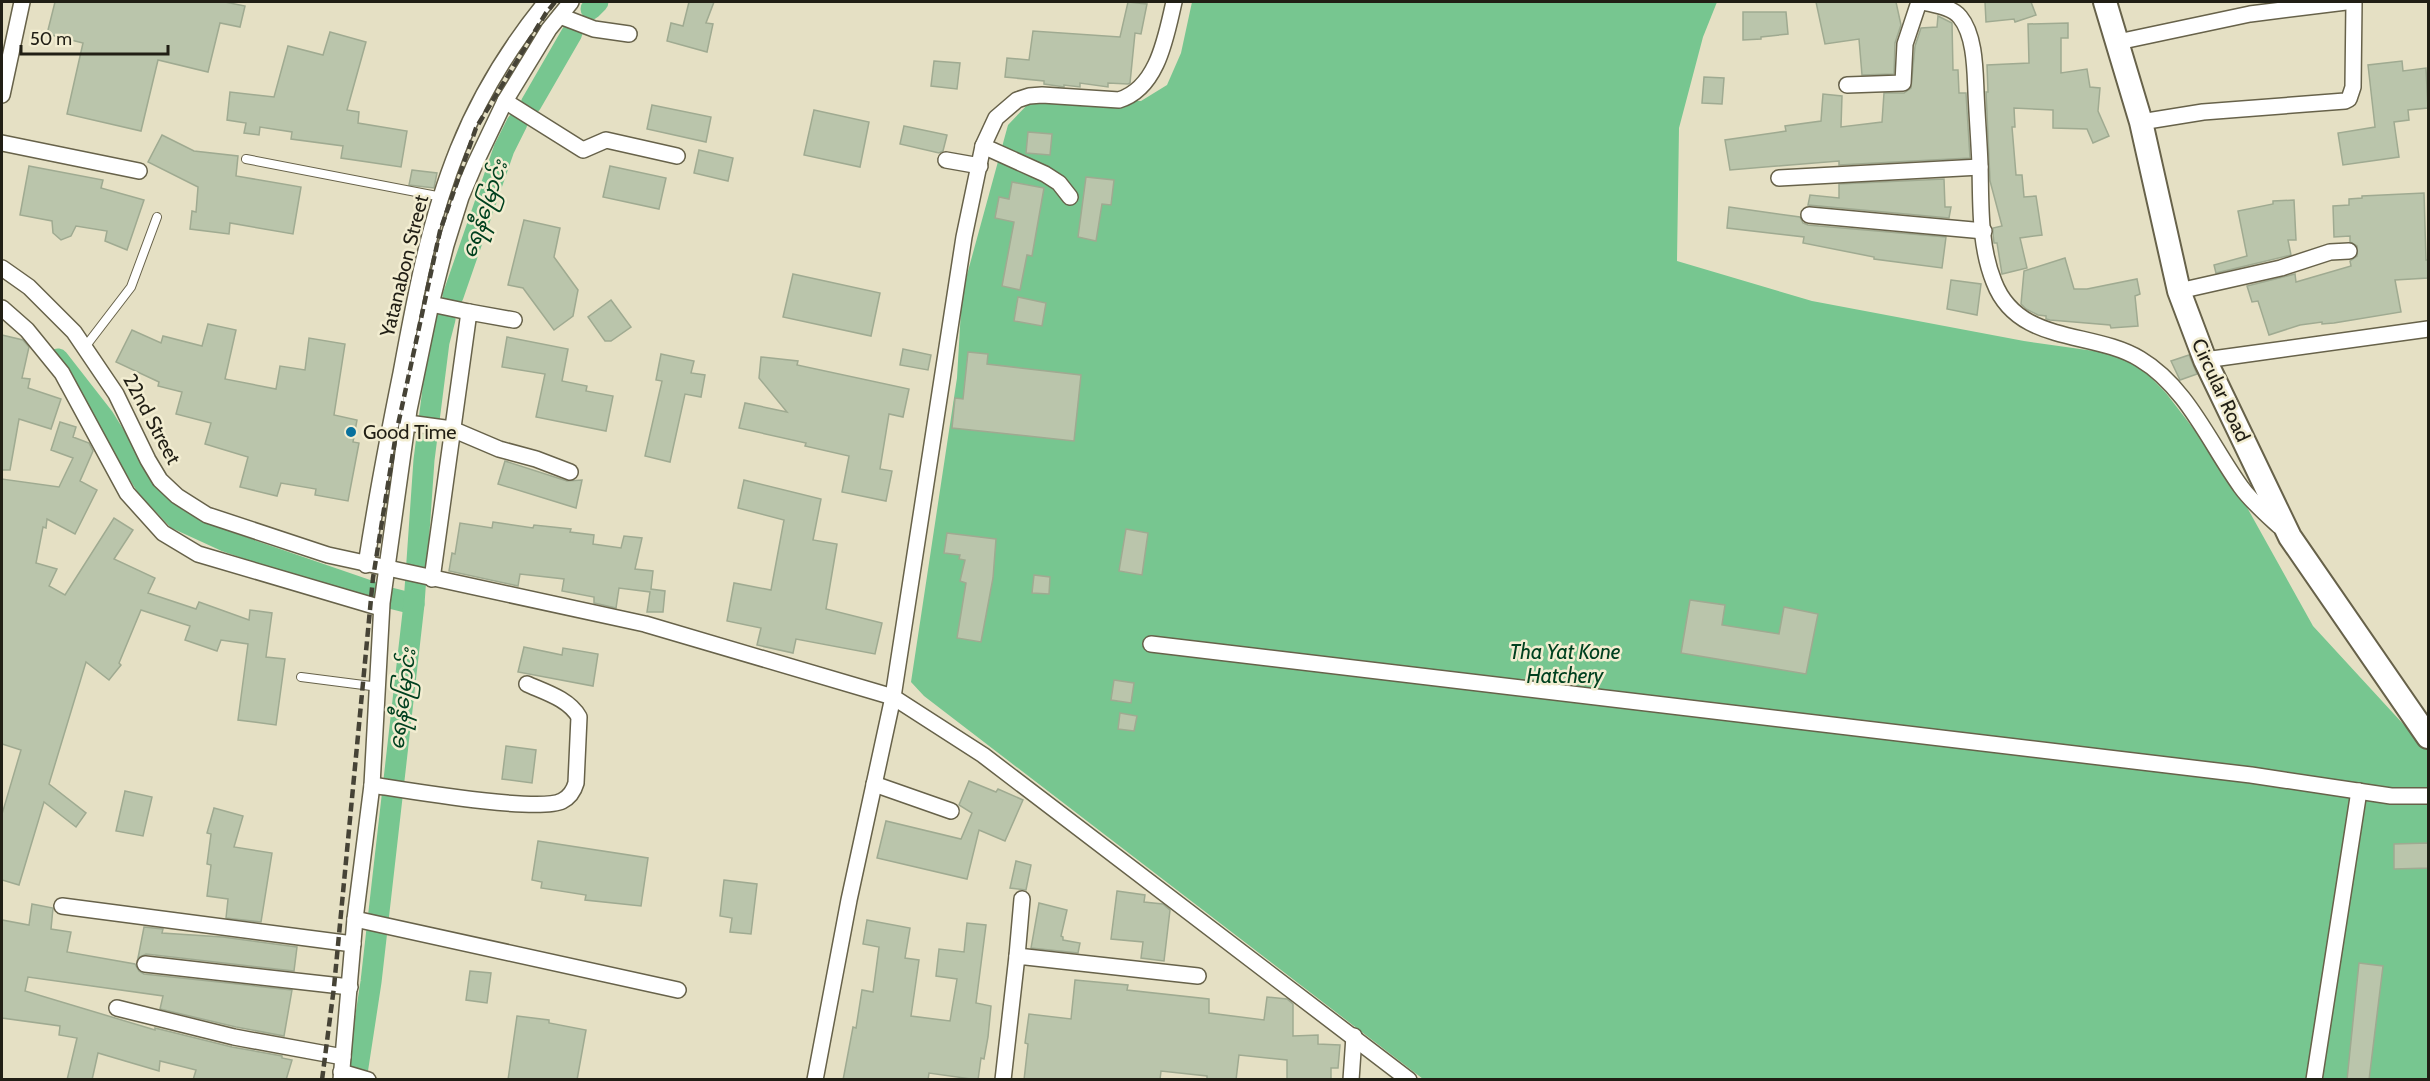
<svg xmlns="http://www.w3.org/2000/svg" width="2430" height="1081" viewBox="0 0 2430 1081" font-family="Cabin,'Noto Sans Myanmar',sans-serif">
	<rect width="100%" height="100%" fill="#e5e0c4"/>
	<!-- water -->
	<polygon fill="#77c690" points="1192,2 1717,2 1703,37 1679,128 1677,261 1812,301 2024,341 2130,356 2166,393 2229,475 2313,626 2428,751 2428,1079 1423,1079 924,696 911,682 957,378 962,293 1008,125 1029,103 1110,100 1141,101 1167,85 1181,53"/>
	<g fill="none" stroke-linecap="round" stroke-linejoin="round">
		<!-- canal -->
		<g stroke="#77c690" stroke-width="21">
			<polyline points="591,9 598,2"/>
			<polyline points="531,104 572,33"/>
			<polyline points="453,296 504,149 517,123"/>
			<polyline points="58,359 104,418 146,486 177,519 225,541 390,598 414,604"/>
			<polyline points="356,1080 371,982 414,604 424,460 439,342 445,319"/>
		</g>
	</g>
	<!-- building -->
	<g fill="#bac5ab" stroke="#9faa91" stroke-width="1.5">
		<polygon points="55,2 225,2 245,6 240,27 220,23 208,72 158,60 141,131 67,114 83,43 47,34"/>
		<polygon points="689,2 714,2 706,23 713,24 707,52 667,41 671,23 683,26"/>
		<polygon points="1128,2 1147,4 1141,34 1135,33 1130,83 1128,84 1108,83 1108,87 1080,83 1080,87 1064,85 1064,87 1044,84 1044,81 1005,77 1007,58 1029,60 1033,31 1120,37"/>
		<polygon points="1816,2 1896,2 1901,25 1895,43 1894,74 1862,75 1859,39 1825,44"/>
		<polygon points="1985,2 2031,2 2036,15 2015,22 2014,19 1986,22"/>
		<polygon points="1743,12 1786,12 1788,34 1761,37 1761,39 1743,40"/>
		<polygon points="1938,16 1952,23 1953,70 1958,70 1959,93 1966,93 1970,158 1839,165 1839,161 1730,170 1725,140 1786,131 1785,126 1821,121 1823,94 1842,96 1841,127 1882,122 1884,93 1904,93 1911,88 1915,46 1921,28 1937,27"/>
		<polygon points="2068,23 2068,38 2061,38 2061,73 2087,69 2090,87 2100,88 2098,111 2109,136 2093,143 2087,129 2053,128 2053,110 2014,108 2015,127 2012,127 2016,175 2022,175 2024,197 2036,196 2042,235 2020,238 2027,268 2002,274 1997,243 1994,243 1993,234 1993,228 2002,226 1990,181 1986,92 1988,92 1987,65 2029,63 2028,24"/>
		<polygon points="330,32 366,42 347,110 359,112 358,123 407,131 401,167 341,158 343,146 291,139 292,132 260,127 259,135 244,133 246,123 227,120 230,92 274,97 288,46 323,55"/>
		<polygon points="934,61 960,63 957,89 931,86"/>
		<polygon points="2402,61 2403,71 2426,68 2428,108 2408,110 2409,120 2394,122 2399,157 2343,165 2338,133 2375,127 2368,65"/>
		<polygon points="1704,77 1724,78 1722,104 1702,103"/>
		<polygon points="652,105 711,117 706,142 647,129"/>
		<polygon points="814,110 869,122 860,167 804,155"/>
		<polygon points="904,126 947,135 943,151 939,153 900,144"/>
		<polygon points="1028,132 1052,134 1050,155 1026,153"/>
		<polygon points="162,135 194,151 238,156 236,176 301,187 293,234 230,223 229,234 190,229 192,211 196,212 198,187 148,162"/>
		<polygon points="699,150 733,158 728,181 694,173"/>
		<polygon points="29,166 103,180 101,188 144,200 127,250 105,241 107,231 76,226 71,236 61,240 53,233 52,221 20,215"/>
		<polygon points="610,166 666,178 659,209 603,197"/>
		<polygon points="412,170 437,173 434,188 409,185"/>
		<polygon points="1086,177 1114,180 1111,205 1102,204 1096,241 1078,237"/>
		<polygon points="1944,179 1945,207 1951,207 1949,218 1808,205 1810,195 1839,198 1839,184"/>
		<polygon points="1012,182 1044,188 1032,256 1027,255 1020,290 1002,286 1014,222 995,218 999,197 1009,199"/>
		<polygon points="2424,193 2426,260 2428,260 2428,278 2395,280 2401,312 2334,323 2322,324 2322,322 2300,325 2269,335 2258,301 2252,302 2247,286 2295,274 2296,282 2351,266 2350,261 2357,256 2357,246 2350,242 2350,236 2334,237 2333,206 2349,205 2349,199 2362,198 2362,196"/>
		<polygon points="2294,200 2296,240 2288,240 2291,255 2216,273 2214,265 2247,256 2238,211 2273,204 2273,201"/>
		<polygon points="1729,207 1800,217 1803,223 1808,225 1946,237 1942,268 1874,259 1874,257 1803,243 1804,237 1727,228"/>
		<polygon points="524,220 560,228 554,257 578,290 573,316 554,330 523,288 508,285"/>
		<polygon points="2065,258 2074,289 2087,289 2137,279 2140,294 2135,296 2138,326 2111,328 2110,325 2050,320 2046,319 2046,316 2038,315 2026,309 2021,304 2024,271"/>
		<polygon points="793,274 880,293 871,336 783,317"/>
		<polygon points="1951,280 1981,284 1977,315 1947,309"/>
		<polygon points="1018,297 1046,303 1042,326 1014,321"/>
		<polygon points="611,300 631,327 611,341 605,341 588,317"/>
		<polygon points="208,324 236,330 225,379 276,389 280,366 305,370 309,338 345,344 334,415 357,420 353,442 359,443 348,501 315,495 316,489 281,483 277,496 240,487 248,457 205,444 211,423 176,414 182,392 158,386 159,382 116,362 132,330 161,343 163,336 202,346"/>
		<polygon points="2,335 23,340 29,347 22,378 30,379 28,388 61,399 51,429 19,419 10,470 2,470"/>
		<polygon points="507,337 568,349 562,381 587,386 586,391 613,396 606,431 536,417 545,374 502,367"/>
		<polygon points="903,349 931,355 928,370 900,365"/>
		<polygon points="968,352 988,354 987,364 1081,375 1074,441 952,428 955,398 963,399"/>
		<polygon points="661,354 694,361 691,373 705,375 701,397 685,394 670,462 645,456 662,381 656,380"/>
		<polygon points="2189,355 2197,374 2180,380 2171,361"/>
		<polygon points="761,357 798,361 797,365 909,389 903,417 889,414 880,469 892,471 886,501 842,492 849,456 805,446 806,443 739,428 745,403 787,412 759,378"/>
		<polygon points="60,422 76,427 73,437 89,443 93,451 80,481 97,490 75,534 47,519 46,528 43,527 36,563 57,569 49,586 65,595 114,518 133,530 114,559 155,578 148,593 196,609 199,602 249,620 250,610 272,613 266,657 285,659 276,725 238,720 248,644 221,640 217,651 185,640 190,626 141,610 119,663 121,665 109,680 86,662 49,784 86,813 76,827 44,802 19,885 2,880 2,814 21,750 2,744 2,479 59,487 73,458 51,450"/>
		<polygon points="505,461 567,481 582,480 576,508 498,484"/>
		<polygon points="744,480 821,499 813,540 837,544 826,609 882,623 875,654 796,639 793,653 757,645 761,628 727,621 734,583 771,590 784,520 738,508"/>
		<polygon points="493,522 533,528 534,525 571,529 570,532 594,535 593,544 621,548 624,536 642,538 635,569 653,571 651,589 665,591 663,612 647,612 650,592 619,588 616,608 594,603 594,597 562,591 564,579 520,574 518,586 449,571 452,553 455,554 460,523 492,528"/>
		<polygon points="1126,529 1148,533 1142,575 1119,571"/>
		<polygon points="947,533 996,539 993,578 981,642 957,638 966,583 960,581 965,560 959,559 960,555 944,553"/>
		<polygon points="1034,575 1050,577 1049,594 1032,593"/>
		<polygon points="1690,600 1725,605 1722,625 1779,634 1784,607 1818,614 1806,674 1681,653"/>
		<polygon points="524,647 562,655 563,648 598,654 593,686 518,672"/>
		<polygon points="1114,680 1134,683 1131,703 1111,700"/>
		<polygon points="1120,713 1137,716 1134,731 1118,729"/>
		<polygon points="506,746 536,750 532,783 502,779"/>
		<polygon points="969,781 996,792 998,789 1023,800 1005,841 979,830 967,879 877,858 886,821 961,839 972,813 959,805"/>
		<polygon points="125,791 152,797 143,836 116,831"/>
		<polygon points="214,808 243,816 234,847 272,853 261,922 226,918 228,899 207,896 211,865 207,864 211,834 207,833"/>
		<polygon points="538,841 648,858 641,906 585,900 586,895 541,888 542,882 532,880"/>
		<polygon points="2428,843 2428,868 2394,869 2394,844"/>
		<polygon points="1016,861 1031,865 1026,890 1010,888"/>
		<polygon points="724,880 757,884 751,934 730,932 732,918 720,916"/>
		<polygon points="1117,891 1145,895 1144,902 1163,904 1170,910 1164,961 1141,958 1143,942 1111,939"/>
		<polygon points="1039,903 1067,910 1061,936 1063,937 1063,940 1080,943 1078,953 1031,948"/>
		<polygon points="32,904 53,908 51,929 71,932 67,952 135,964 139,971 144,974 292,990 284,1036 236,1027 160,1009 163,996 28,977 25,991 155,1030 155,1028 232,1047 282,1056 282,1058 292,1060 286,1080 193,1080 196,1070 160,1061 159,1071 98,1053 92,1080 67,1080 77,1038 59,1035 60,1026 2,1018 2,920 29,925"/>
		<polygon points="867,920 910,928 905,958 919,960 911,1016 950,1021 957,979 936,976 939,949 964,952 967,923 986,925 976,1003 991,1006 988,1037 984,1059 981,1058 978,1080 929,1073 928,1080 843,1080 853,1027 856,1028 862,990 873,992 879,947 863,944"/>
		<polygon points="144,927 163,929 162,933 223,937 297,947 294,971 146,954 138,958"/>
		<polygon points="2359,963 2383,966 2369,1080 2347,1080"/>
		<polygon points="470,971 491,973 487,1003 466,1000"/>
		<polygon points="1075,980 1128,985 1127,990 1209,999 1209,1013 1264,1020 1267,997 1287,999 1293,1004 1293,1036 1318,1035 1318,1044 1340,1045 1338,1068 1331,1068 1331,1080 1287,1079 1287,1060 1239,1055 1236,1080 1207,1080 1207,1076 1161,1071 1160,1080 1024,1080 1028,1044 1025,1043 1029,1014 1071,1019"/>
		<polygon points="517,1016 549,1020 549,1023 586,1030 577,1080 508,1080"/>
	</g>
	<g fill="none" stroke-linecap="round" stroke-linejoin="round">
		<!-- lane casing -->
		<g stroke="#67624a" stroke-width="10">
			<g id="lane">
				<polyline points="246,159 442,197"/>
				<polyline points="85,347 131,287 157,217"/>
				<polyline points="301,677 379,687"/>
			</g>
		</g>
		<!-- street casing -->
		<g stroke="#67624a" stroke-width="18">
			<g id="street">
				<path d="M1923,2C1935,5 1952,7 1960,17C1975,35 1975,70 1976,92C1977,116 1979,140 1980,165C1981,203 1979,245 1994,282C2018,345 2092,330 2140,359C2187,387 2210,444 2241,487C2251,501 2266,514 2279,526"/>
				<polyline points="560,16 594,29 629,34"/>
				<polyline points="2118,42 2250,14 2346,2"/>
				<polyline points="1847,85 1903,83 1905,44 1919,2"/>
				<polyline points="2,95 22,2"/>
				<polyline points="505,101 583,150 606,140 677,156"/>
				<polyline points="2141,122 2203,112 2345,101 2349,99 2353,87 2354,2"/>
				<polyline points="2,143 139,171"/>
				<polyline points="983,146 1045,174 1059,183 1070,197"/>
				<polyline points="946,160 980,166"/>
				<polyline points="1779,178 1980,167"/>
				<polyline points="1809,215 1984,231"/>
				<polyline points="2,268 29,287 74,332 116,394 148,460 160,480 177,496 207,515 328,555 645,624 893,697 983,755 1409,1080"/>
				<polyline points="2179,291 2281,268 2330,252 2349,251"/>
				<polyline points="431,304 469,312"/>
				<polyline points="2,308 27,330 62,373 127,493 163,533 198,554 381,608"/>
				<polyline points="2205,360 2428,329"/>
				<polyline points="408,423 452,429 499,449 536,459 570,472"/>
				<path d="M366,565C376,500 388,437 401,373C415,297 429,221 458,149C479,97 511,45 546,2"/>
				<polyline points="432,579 469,312 514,320"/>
				<polyline points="1151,644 2251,775 2391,796 2428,796"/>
				<polyline points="874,784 951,811"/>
				<path d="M372,785C405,790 538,813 562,801C570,797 574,790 576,783L579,717C569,699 545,692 527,684"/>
				<polyline points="62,906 353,944"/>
				<polyline points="355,919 678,990"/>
				<polyline points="1017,956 1022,899"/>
				<polyline points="145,964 350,987"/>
				<polyline points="117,1008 234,1037 343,1057"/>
				<polyline points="341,1072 368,1080"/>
				<polyline points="341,1080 355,919 372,785 382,603 409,410 431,304 446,245 461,197 475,164 505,101 549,29 571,2"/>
				<path d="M815,1080L849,900L893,697L964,237L983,146L996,118L1017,100L1029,96L1042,95L1119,100C1158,88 1166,36 1174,2"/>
				<polyline points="1003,1080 1017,956 1198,976"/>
				<polyline points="1351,1080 1354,1036"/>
				<polyline points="2314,1080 2359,791"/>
			</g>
		</g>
		<!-- secondary casing -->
		<g stroke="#67624a" stroke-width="26">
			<polyline id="secondary" points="2105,2 2141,122 2179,291 2205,360 2290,537 2428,737"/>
		</g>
		<!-- lane -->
		<use href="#lane" stroke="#fff" stroke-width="8"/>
		<!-- street -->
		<use href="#street" stroke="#fff" stroke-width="15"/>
		<!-- secondary -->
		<use href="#secondary" stroke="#fff" stroke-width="22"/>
		<!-- rail -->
		<polyline stroke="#464336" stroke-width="4.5" stroke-dasharray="9 4.5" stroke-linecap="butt" points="322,1080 334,987 373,578 396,434 440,231 476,128 546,13 555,2"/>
	</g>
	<!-- markers -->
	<circle fill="#08719d" stroke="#f2edd1" stroke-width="2" cx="351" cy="432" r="6"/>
	<g text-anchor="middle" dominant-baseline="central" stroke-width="5" stroke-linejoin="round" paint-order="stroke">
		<!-- street labels -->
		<g font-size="20" fill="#211f15" stroke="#f2edd1">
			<text transform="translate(404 266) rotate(-76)">Yatanabon Street</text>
			<text transform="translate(2221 390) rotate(65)">Circular Road</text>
			<text transform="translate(152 419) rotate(62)">22nd Street</text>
		</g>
		<!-- poi labels -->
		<g font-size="20" fill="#211f15" stroke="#f2edd1" text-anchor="start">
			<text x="363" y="432">Good Time</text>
		</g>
		<!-- water labels -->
		<g font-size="21" font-style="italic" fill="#00411f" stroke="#f2edd1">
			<text transform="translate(484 209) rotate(-71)">ရေနီမြောင်း</text>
			<text x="1565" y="651">Tha Yat Kone<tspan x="1565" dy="24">Hatchery</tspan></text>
			<text transform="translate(402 699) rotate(-83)">ရေနီမြောင်း</text>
		</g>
	</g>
	<!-- border -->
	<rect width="2430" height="1081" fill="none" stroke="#211f15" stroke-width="6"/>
	<!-- scale -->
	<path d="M21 45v9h147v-9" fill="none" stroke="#211f15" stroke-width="3"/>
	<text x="30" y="45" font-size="18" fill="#211f15" stroke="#f2edd1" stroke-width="4.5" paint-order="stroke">50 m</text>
</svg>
